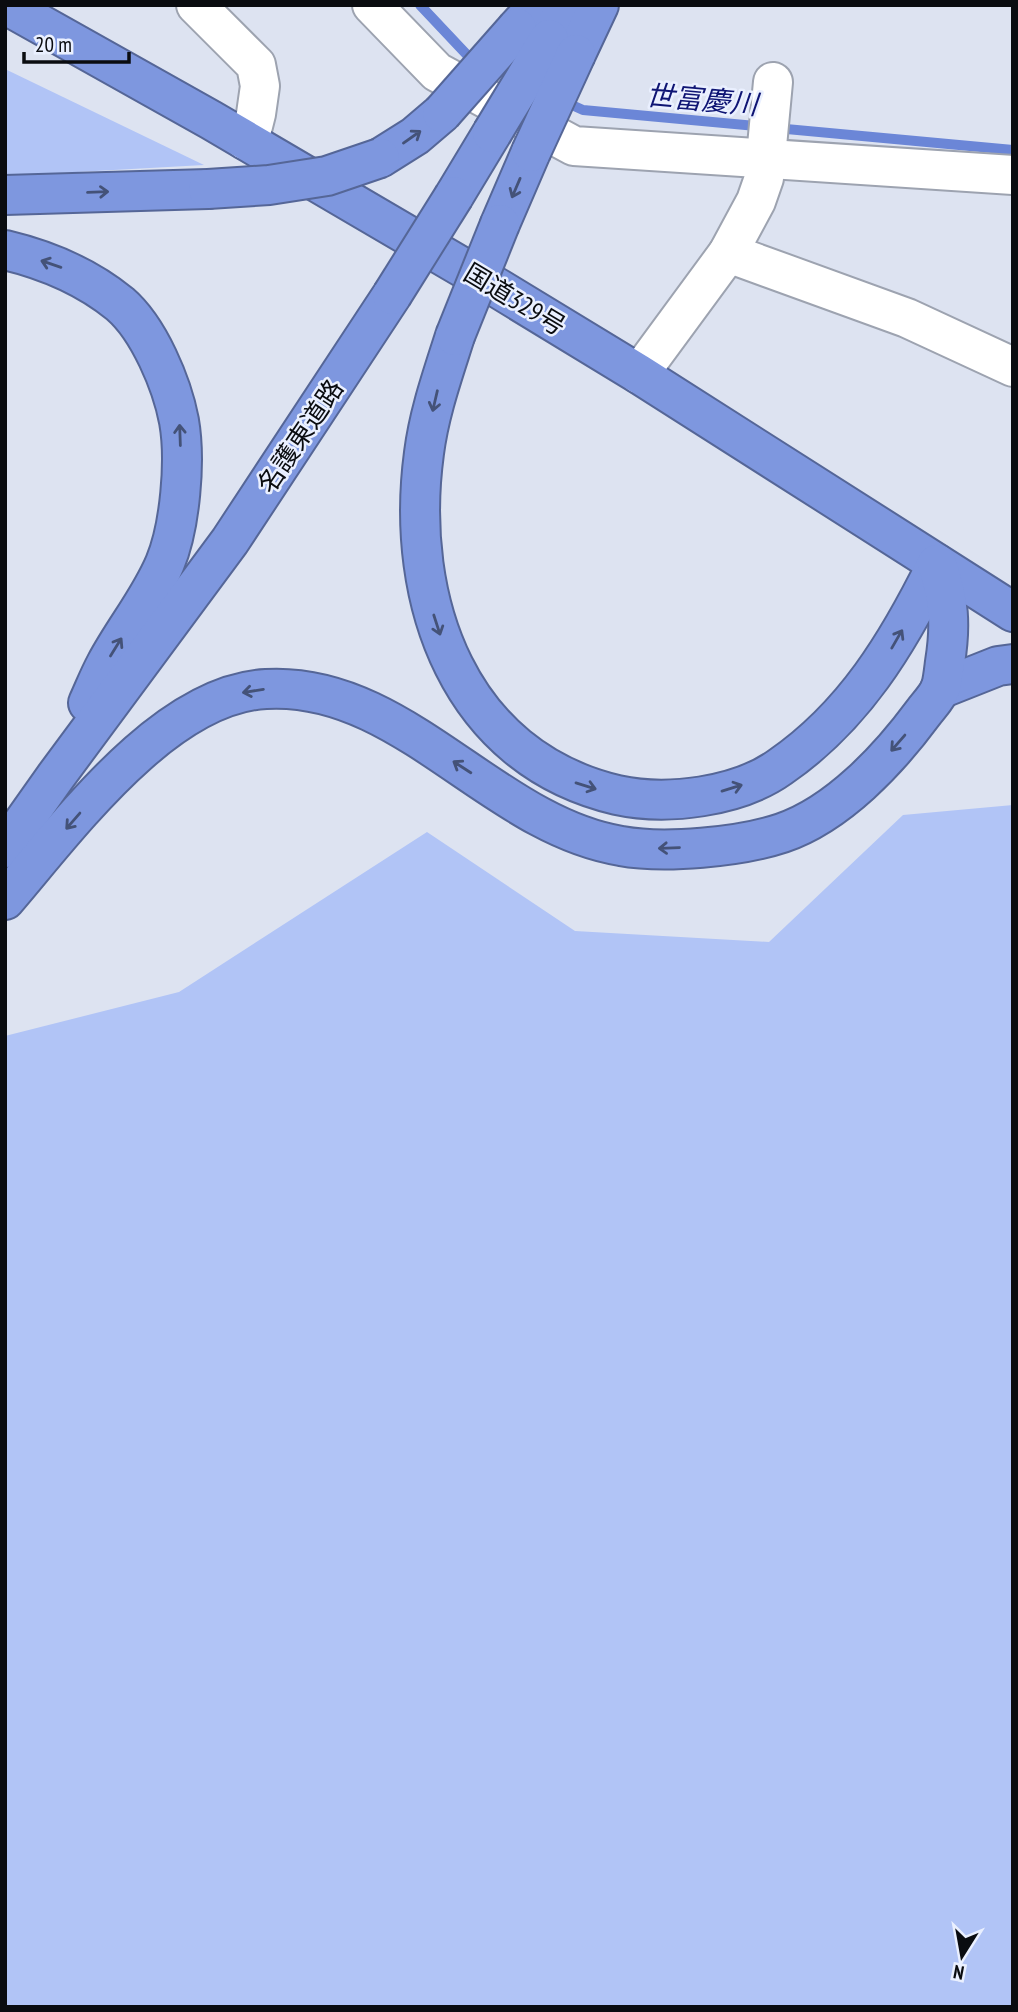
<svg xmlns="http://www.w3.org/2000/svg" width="1018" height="2012" viewBox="0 0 1018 2012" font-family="'PT Sans Narrow','Noto Sans JP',sans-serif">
	<rect width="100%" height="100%" fill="#dde3f1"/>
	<!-- green -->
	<g fill="#b1c4f6">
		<polygon points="5,69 204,165 5,176"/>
		<polygon points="1013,805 1013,2007 5,2007 5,1036 179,992 427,832 575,931 769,942 903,815"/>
	</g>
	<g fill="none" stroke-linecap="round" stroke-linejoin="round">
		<!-- stream -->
		<g stroke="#6b86d7" stroke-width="10">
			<polyline points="420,5 469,57 478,61"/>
			<polyline points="563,101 583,110 1013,150"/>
		</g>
		<!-- minor casing -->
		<g stroke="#9da3b0" stroke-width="42">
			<g id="minor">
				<polyline points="196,5 256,65 260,86 256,114 253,126 245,140"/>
				<polyline points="372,5 437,72 574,146 1013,175"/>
				<polyline points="728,253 907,318 1013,367"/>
				<polyline points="639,374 728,253 756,201 764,178 773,82"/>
			</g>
		</g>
		<!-- highway casing -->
		<g stroke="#556697" stroke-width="42">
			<g id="highway">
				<polyline points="6,5 211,120 496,287 639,374 1013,612"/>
				<polyline points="517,28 538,5"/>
				<polyline points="549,39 568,5"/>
				<polyline points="576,54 599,5"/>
				<polyline points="380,158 415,136 442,113"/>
				<polyline points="5,195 208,189"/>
				<polyline points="454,196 492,133"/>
				<polyline points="500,224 531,152"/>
				<path d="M5,250C47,260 87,277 120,304C149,329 172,384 179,421C186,461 180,527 165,563C150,599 124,630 106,664C99,677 94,690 88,703"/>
				<path d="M455,336C443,374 429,413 424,453C404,601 459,758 617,795C667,806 738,797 780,767C854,716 898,643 937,564"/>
				<polyline points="940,689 998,666 1013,664"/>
				<polyline points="5,848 56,776 230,541 392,295"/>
				<path d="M5,900C67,828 164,694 266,689C402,681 492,825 621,846C664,854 740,847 782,833C838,814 889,759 923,713C929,705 938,696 941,687C943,680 944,670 945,662C951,625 949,600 937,564"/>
			</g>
		</g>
		<!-- minor -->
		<use href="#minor" stroke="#fff" stroke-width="38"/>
		<!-- highway -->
		<use href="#highway" stroke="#7e97df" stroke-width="38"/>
		<!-- highway-bridge casing -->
		<g stroke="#556697" stroke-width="42" stroke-linecap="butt">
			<g id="highway-bridge">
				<polyline points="442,113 517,28"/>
				<polyline points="492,133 549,39"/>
				<polyline points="531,152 576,54"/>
				<polyline points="208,189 269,185 327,176 380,158"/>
				<polyline points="392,295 454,196"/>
				<polyline points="455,336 500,224"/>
			</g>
		</g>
		<!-- highway-bridge -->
		<use href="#highway-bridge" stroke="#7e97df" stroke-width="38"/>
	</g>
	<!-- one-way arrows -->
	<defs><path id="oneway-shaft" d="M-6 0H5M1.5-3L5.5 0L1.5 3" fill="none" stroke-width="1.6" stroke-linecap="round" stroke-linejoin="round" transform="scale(1.75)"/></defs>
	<g stroke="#445278">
		<use href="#oneway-shaft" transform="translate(412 137) rotate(-35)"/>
		<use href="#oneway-shaft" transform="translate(516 188) rotate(113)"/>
		<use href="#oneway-shaft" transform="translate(98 192) rotate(-2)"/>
		<use href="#oneway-shaft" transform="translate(51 264) rotate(-161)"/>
		<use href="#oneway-shaft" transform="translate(435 401) rotate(103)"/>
		<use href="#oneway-shaft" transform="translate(180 435) rotate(-92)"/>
		<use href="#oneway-shaft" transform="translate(437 625) rotate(72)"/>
		<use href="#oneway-shaft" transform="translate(897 639) rotate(-60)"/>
		<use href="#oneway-shaft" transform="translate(116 647) rotate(-58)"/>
		<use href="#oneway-shaft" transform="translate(253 691) rotate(171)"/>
		<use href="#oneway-shaft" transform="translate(898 743) rotate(131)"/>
		<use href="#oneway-shaft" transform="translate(462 767) rotate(-147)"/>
		<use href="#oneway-shaft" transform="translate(586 786) rotate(17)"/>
		<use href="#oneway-shaft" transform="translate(732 788) rotate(-17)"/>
		<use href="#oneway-shaft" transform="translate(73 821) rotate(131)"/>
		<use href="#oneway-shaft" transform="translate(669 848) rotate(178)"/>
	</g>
	<g text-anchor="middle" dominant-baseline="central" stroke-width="5" stroke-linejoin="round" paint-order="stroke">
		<!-- street labels -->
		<g font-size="26" fill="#0a0c10" stroke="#eaf0ff">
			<text transform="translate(515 299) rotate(31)">国道329号</text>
			<text transform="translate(300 436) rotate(-56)">名護東道路</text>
		</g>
		<!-- water labels -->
		<g font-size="28" font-style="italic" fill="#0f1574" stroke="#eaf0ff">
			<text transform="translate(702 99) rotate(5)">世富慶川</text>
		</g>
	</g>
	<!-- border -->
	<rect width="1018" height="2012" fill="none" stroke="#0a0c10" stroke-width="14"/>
	<!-- north arrow -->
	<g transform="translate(962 1956) rotate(191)" stroke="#eaf0ff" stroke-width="5" paint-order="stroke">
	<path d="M0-5L12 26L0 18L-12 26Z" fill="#0a0c10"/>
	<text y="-10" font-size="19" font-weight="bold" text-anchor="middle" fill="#0a0c10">N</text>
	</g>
	<!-- scale -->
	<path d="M24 52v10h105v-10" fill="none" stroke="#0a0c10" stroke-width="3.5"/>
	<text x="35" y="52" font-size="21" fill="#0a0c10" stroke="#eaf0ff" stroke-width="5" paint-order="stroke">20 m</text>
</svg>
